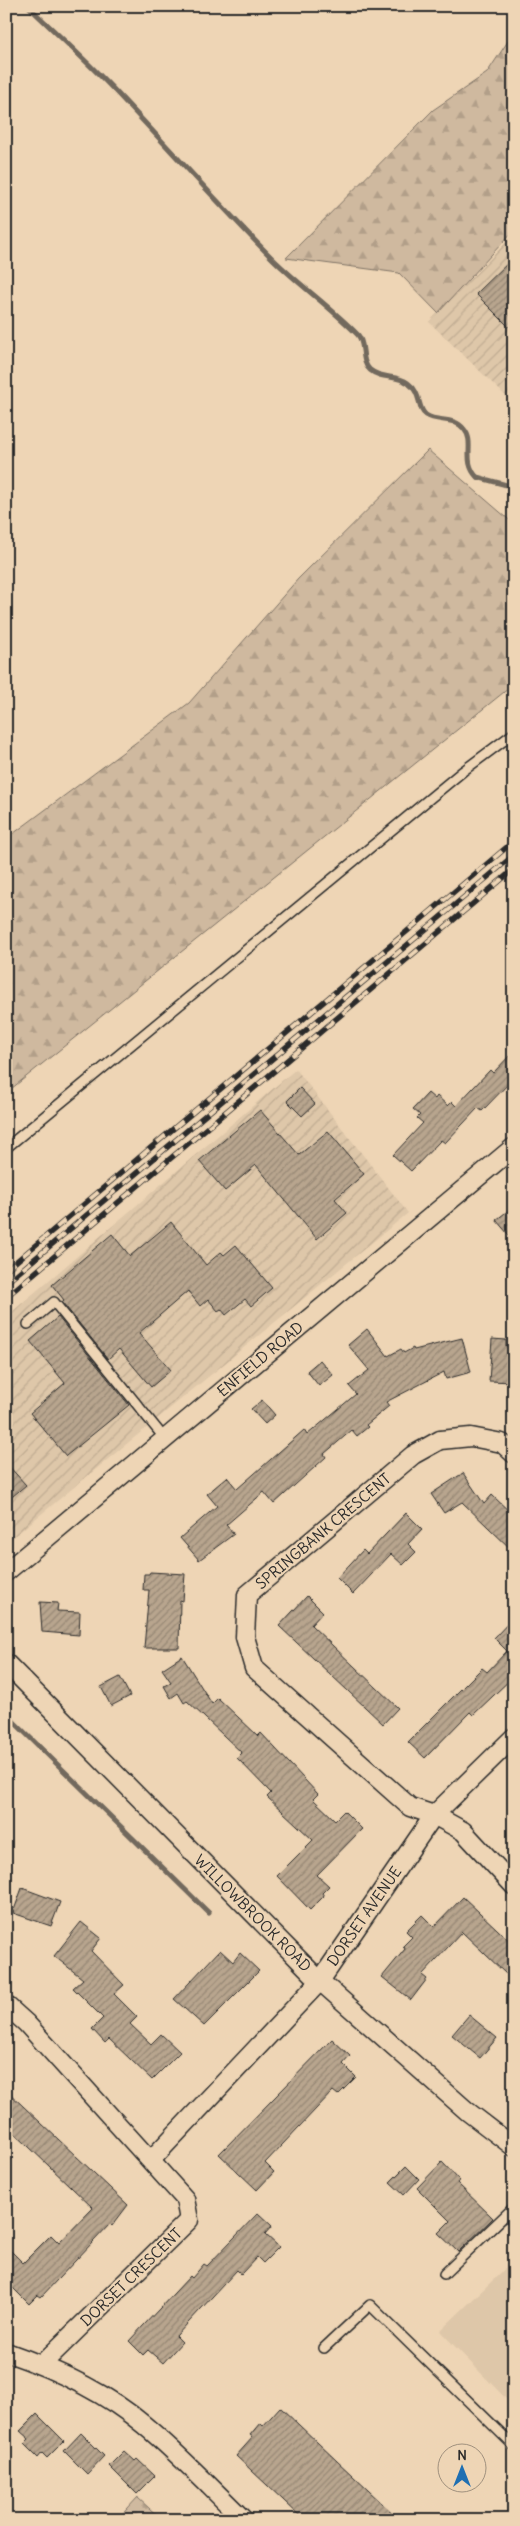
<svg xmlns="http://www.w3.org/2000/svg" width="520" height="2526" viewBox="0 0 520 2526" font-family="Delius,sans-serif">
	<defs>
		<pattern id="industrial-furrows" width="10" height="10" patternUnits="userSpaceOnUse" patternTransform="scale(1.25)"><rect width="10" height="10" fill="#dec7a9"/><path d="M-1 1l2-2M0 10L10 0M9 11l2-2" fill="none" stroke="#bfab92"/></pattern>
		<pattern id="forest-firs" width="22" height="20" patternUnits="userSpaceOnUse" patternTransform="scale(1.25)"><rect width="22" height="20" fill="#cfb99f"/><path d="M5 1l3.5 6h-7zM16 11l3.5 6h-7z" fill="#b29f89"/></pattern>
		<pattern id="cemetery-stones" width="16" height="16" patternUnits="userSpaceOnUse" patternTransform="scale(1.25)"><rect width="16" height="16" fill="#cfb99f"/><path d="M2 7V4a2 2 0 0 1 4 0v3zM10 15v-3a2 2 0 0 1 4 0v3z" fill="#b29f89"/></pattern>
		<pattern id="building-hatch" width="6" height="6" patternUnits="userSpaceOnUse" patternTransform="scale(1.25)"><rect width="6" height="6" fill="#b8a58e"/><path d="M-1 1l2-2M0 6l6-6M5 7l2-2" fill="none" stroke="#968774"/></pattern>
	</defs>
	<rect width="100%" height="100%" fill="#eed5b5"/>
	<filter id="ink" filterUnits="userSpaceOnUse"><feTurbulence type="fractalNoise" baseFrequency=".02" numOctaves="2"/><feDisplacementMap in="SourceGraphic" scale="10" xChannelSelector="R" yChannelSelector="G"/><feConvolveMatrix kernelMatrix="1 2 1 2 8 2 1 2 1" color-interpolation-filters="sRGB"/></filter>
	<g filter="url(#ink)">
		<!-- built -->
		<polygon fill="#dec7a9" points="514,2260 514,2407 440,2331"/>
		<!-- industrial -->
		<g fill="url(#industrial-furrows)">
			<polygon points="514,234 514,404 429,322"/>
			<polygon points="296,1069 408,1213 6,1543 6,1317"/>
		</g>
		<!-- forest -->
		<g fill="url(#forest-firs)" stroke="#7d7265">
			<polygon points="514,32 514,230 438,313 399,273 286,258 433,110 487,73"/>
			<polygon points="428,450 514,524 514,684 6,1093 6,839 189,703 298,579"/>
		</g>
		<!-- cemetery -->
		<polygon fill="url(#cemetery-stones)" stroke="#7d7265" points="138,2497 138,2498 162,2520 117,2520"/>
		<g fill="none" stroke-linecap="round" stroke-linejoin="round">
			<!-- stream -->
			<g stroke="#72695d" stroke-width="5">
				<path d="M28,6C58,35 89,63 118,94C168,147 217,202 268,254C296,283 330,306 358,335C366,344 360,361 370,370C382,380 396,374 408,383C422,393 417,409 426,415C438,423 453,416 464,429C476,443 461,460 477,477L514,487"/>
				<polyline points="6,1714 209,1913"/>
			</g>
		</g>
		<!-- building -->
		<g fill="url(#building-hatch)" stroke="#2b2b2b">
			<polygon points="514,257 514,332 476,294"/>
			<polygon points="514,1051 514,1078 482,1111 478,1108 445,1143 441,1140 411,1171 393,1155 423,1123 417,1118 420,1115 413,1109 428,1093 435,1099 437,1096 448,1106 452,1102 456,1106 490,1070 493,1073"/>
			<polygon points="300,1088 315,1104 302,1116 287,1101"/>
			<polygon points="260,1110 299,1155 328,1131 364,1174 335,1199 347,1213 317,1239 256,1165 225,1191 199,1161"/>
			<polygon points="514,1206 514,1241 496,1220"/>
			<polygon points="171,1222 206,1265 221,1252 224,1255 236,1245 272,1288 251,1306 245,1299 226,1315 221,1309 218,1311 208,1299 200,1306 188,1291 139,1333 171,1370 151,1387 119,1349 108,1359 62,1302 64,1300 52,1285 112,1234 130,1256"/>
			<polygon points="58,1317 129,1405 66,1456 30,1413 65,1383 30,1341"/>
			<polygon points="367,1329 388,1356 401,1349 404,1353 413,1348 414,1350 462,1338 471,1372 446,1379 444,1372 386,1402 389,1406 366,1425 368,1427 357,1436 352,1430 324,1454 326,1457 274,1504 264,1492 226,1525 234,1534 199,1560 180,1538 217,1506 207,1494 227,1477 237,1489 304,1430 307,1435 356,1394 349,1386 369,1370 348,1345"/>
			<polygon points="492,1339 506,1340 506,1346 514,1347 514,1382 489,1381"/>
			<polygon points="320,1360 333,1375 319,1386 307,1371"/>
			<polygon points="262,1400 275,1415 265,1424 251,1409"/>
			<polygon points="6,1463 26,1485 6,1502"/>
			<polygon points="463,1473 484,1504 492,1495 514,1516 514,1552 462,1502 444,1513 431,1494"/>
			<polygon points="406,1513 422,1529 408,1544 416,1552 403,1565 391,1554 353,1594 337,1578 363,1550 367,1554"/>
			<polygon points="150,1572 185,1574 183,1601 180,1600 179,1648 144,1648 149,1590 143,1590 144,1574 149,1574"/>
			<polygon points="307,1596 323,1612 311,1625 398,1708 383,1724 279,1626"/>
			<polygon points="40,1602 58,1603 57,1611 80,1612 79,1635 42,1632"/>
			<polygon points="514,1617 514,1676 473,1715 470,1712 425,1758 408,1742 482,1668 487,1672 507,1651 494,1638"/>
			<polygon points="182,1656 212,1704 218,1698 258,1736 261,1733 318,1794 313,1799 335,1820 344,1811 362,1829 317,1875 329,1886 322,1893 324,1896 310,1910 277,1876 313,1840 267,1797 271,1793 237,1758 242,1753 187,1701 184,1703 178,1693 171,1698 164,1686 171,1682 162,1669"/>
			<polygon points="120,1677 130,1696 111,1706 101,1687"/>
			<polygon points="22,1888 60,1902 51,1926 13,1913"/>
			<polygon points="463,1897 514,1945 514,1967 506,1974 462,1932 422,1975 427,1979 411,2000 382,1977 405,1949 403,1946 412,1937 406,1931 422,1915 434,1927"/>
			<polygon points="81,1922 101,1938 91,1951 124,1985 114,1994 137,2017 130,2024 151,2044 161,2034 180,2052 152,2080 109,2039 105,2043 92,2029 103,2018 73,1988 83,1979 54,1956"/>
			<polygon points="220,1950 233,1962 240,1953 259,1971 204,2026 174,1999"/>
			<polygon points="469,2015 497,2038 480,2058 452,2035"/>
			<polygon points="332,2039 350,2056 343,2064 356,2077 338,2095 333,2091 265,2163 274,2172 257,2190 219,2154"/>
			<polygon points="6,2090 128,2205 112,2226 110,2224 41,2297 38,2295 29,2304 6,2281 6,2246 23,2263 51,2235 59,2243 93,2208 6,2125"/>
			<polygon points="442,2162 460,2181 457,2183 493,2218 458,2252 438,2233 450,2221 417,2188"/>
			<polygon points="406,2166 419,2179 404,2195 390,2182"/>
			<polygon points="258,2213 272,2226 265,2234 279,2247 263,2263 257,2257 241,2274 237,2270 176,2336 182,2342 163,2363 148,2350 143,2355 129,2341 190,2276 192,2278 204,2264 207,2266"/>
			<polygon points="280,2407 337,2461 400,2520 304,2520 283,2500 236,2456 253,2437 250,2435 260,2423 263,2426"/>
			<polygon points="37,2414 64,2441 47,2458 42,2453 38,2458 24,2444 29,2439 20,2431"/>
			<polygon points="81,2433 104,2456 87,2474 64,2451"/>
			<polygon points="124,2451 135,2461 137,2459 155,2476 137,2494 109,2466"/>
		</g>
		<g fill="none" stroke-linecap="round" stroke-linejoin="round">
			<!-- lane casing -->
			<g stroke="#2b2b2b" stroke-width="12">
				<g id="lane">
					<polyline points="6,1148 463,771 514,733"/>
					<polyline points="28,1324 54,1302 165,1439"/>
					<polyline points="444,2274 514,2207"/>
					<polyline points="324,2348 370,2305 514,2446"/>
				</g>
			</g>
			<!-- street casing -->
			<g stroke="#2b2b2b" stroke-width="21">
				<g id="street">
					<polyline points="514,1454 502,1443 471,1437 440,1440 413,1455 247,1595 245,1637 254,1668 410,1807 434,1815 463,1831 514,1886"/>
					<polyline points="6,1572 514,1147"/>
					<polyline points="6,1663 320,1981 467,2111 514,2147"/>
					<polyline points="6,2005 26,2023 185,2199 189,2220 42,2364"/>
					<polyline points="151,2160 320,1981 434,1815 514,1737"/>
					<path d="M6,2352C55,2369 104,2391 144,2425C179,2454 211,2488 244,2520"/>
				</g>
			</g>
			<!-- lane -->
			<use href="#lane" stroke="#eed5b5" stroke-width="9"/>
			<!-- street -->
			<use href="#street" stroke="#eed5b5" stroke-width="18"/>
			<!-- rail casing -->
			<g stroke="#2b2b2b" stroke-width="5.5">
				<g id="rail">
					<polyline points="6,1270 514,841"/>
					<polyline points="6,1283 514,855"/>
					<polyline points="6,1297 514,869"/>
				</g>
			</g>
			<!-- rail -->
			<use href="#rail" stroke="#eed5b5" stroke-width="4" stroke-dasharray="11" stroke-linecap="butt"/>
		</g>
	</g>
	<g text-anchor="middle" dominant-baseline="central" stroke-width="4" stroke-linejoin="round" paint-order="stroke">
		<!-- street labels -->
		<g font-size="15" fill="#2b2b2b" stroke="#eed5b5">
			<text transform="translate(260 1359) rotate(-40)">ENFIELD ROAD</text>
			<text transform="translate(323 1531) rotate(-40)">SPRINGBANK CRESCENT</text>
			<text transform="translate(253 1913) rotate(45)">WILLOWBROOK ROAD</text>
			<text transform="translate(364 1916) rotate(-55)">DORSET AVENUE</text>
			<text transform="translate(131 2277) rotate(-44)">DORSET CRESCENT</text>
		</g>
	</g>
	<!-- margin -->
	<rect width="520" height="2526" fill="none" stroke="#eed5b5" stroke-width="25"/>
	<rect x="12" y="12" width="495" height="2501" fill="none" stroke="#2b2b2b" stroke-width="2" filter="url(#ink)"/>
	<!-- north arrow -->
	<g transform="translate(462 2468)"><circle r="24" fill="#eed5b5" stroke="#a0917e"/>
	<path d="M0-4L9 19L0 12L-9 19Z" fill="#1f6fb2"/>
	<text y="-8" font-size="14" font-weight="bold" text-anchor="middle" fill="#2b2b2b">N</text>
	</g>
</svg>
